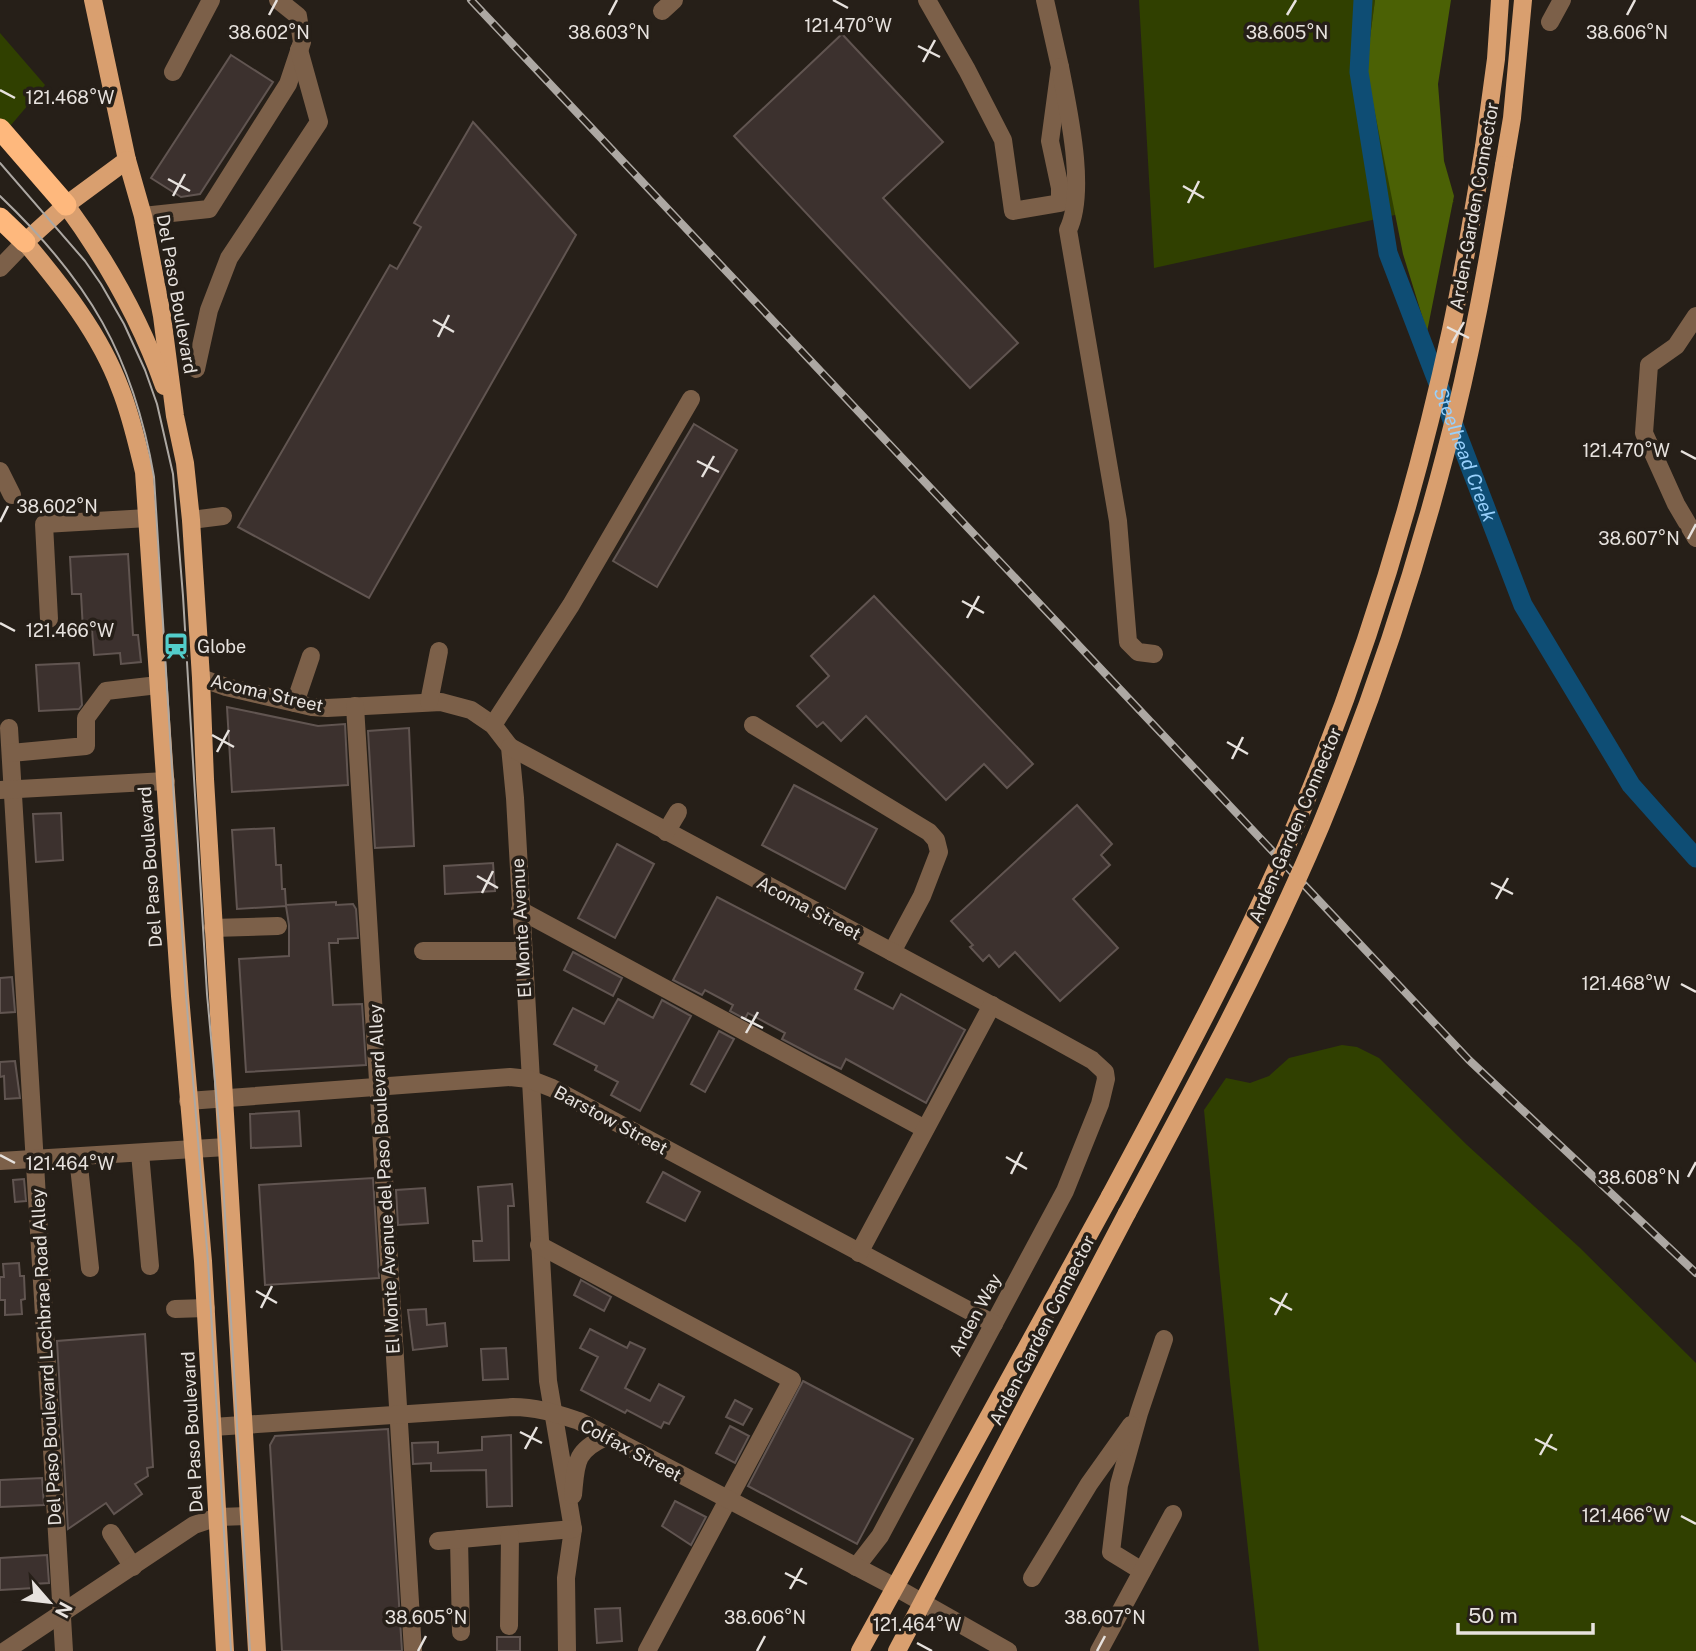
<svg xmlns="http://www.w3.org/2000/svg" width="1696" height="1651" viewBox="0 0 1696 1651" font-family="'Public Sans',sans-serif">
	<rect width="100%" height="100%" fill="#261f18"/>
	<!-- green -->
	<g fill="#304000">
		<polygon points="1139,0 1375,0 1366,68 1454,202 1154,268"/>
		<polygon points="0,33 45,85 0,138"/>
		<polygon points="1342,1045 1357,1047 1379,1058 1467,1145 1579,1247 1696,1363 1696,1651 1259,1651 1230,1382 1204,1110 1226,1078 1250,1083 1269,1076 1289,1058"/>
	</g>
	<!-- forest -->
	<polygon fill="#4b6105" points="1375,0 1451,0 1438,84 1444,161 1454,196 1427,332 1403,254 1366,68"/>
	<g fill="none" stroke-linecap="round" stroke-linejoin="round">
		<!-- canal -->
		<path stroke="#0e4d74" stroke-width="19" id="s1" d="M1363,0L1359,72L1388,253L1523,605L1631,785L1696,858"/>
	</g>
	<!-- building -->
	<g fill="#3c312e" stroke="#615551" stroke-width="2">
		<polygon points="842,34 943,142 883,198 1018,343 970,388 734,136"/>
		<polygon points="231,55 273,82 200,194 181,197 151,178"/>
		<polygon points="473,122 576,235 369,598 238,527 390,265 397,269 421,227 414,223"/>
		<polygon points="694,424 737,450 657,587 613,561"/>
		<polygon points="128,554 133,635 138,635 141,662 121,664 120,653 94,655 92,630 83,630 81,594 72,594 70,557"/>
		<polygon points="874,596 1033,764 1007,788 984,764 946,800 866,716 841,741 823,722 817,727 797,706 829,676 811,656"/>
		<polygon points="79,663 82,705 79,709 39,711 36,665"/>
		<polygon points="227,707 318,726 345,724 348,785 232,792"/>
		<polygon points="409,728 414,846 375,848 368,731"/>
		<polygon points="794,785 877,829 845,889 762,845"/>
		<polygon points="1077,805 1112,844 1101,855 1110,865 1073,899 1118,948 1060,1001 1015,952 999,967 989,955 983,961 970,947 973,945 951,921"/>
		<polygon points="61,813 63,860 36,862 33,814"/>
		<polygon points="274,828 276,865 281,865 282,889 285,889 286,905 336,902 336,905 353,904 356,909 358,938 338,939 338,943 329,943 333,1005 362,1004 366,1065 246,1072 239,959 289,956 289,925 286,906 237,909 232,830"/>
		<polygon points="617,844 654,864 615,938 578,918"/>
		<polygon points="493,863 495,891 445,894 444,866"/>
		<polygon points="717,897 863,973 855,989 893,1009 901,994 965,1030 926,1103 846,1059 841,1069 818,1058 782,1039 785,1033 748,1013 745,1019 730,1011 733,1005 705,990 702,995 673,980"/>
		<polygon points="573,952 622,978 613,996 564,970"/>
		<polygon points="12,977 15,1012 0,1013 0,978"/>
		<polygon points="618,999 653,1018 662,1000 691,1016 640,1111 611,1095 618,1082 595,1070 597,1066 554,1044 573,1008 604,1024"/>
		<polygon points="719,1031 734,1039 705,1092 691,1084"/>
		<polygon points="15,1061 20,1098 5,1099 4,1076 0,1077 0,1062"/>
		<polygon points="299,1111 301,1146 251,1148 250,1114"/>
		<polygon points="663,1172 700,1192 685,1221 647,1202"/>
		<polygon points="373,1178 379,1278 265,1285 259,1185"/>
		<polygon points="24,1179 26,1201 15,1202 13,1180"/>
		<polygon points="512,1184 514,1206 508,1206 509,1260 474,1261 473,1241 482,1241 478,1187"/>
		<polygon points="425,1188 428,1223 398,1225 396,1190"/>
		<polygon points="19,1263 20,1276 24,1276 25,1299 21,1300 22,1314 5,1315 5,1300 0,1300 0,1277 4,1277 3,1264"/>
		<polygon points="581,1280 611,1297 604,1311 574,1295"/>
		<polygon points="426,1309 427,1325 445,1323 447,1346 413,1350 408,1310"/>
		<polygon points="590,1329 627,1348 630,1342 645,1349 625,1388 650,1401 659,1384 684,1397 669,1424 664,1422 661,1428 627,1410 625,1413 581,1390 598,1357 580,1348"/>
		<polygon points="145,1334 153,1467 147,1468 148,1476 135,1484 142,1494 114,1514 106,1503 68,1529 57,1341"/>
		<polygon points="506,1348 508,1379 483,1380 481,1349"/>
		<polygon points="803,1381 913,1439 857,1544 748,1486"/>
		<polygon points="735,1400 752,1409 743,1425 726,1417"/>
		<polygon points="730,1426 749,1436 735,1463 716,1453"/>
		<polygon points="388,1429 402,1651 282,1651 270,1445 275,1436"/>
		<polygon points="511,1435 512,1506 487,1507 486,1470 431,1471 431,1463 413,1464 412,1443 438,1442 438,1453 482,1450 482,1437"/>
		<polygon points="42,1478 44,1505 0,1507 0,1480"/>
		<polygon points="675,1501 706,1517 691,1545 662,1526"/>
		<polygon points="47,1555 49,1583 33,1584 34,1588 0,1590 0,1558"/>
		<polygon points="620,1608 622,1641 597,1643 595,1609"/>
		<rect x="497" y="1637" width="23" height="14"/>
	</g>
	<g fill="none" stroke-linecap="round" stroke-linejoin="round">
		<!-- minor -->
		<g stroke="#7c6049" stroke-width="18">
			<polyline points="927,0 967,70 1003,140 1013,211 1060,203 1060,188 1050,141 1060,67 1045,0"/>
			<polyline points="662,11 674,0"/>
			<polyline points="1550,22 1562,0"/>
			<path d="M1060,67C1068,109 1087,191 1068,230L1118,521L1128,642L1138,652L1154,654"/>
			<polyline points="173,72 211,0"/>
			<polyline points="143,216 209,209 288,84 302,42 298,16 278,0"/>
			<polyline points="0,268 25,242"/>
			<polyline points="1696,316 1676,346 1649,365 1644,433 1676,504 1696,538"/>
			<polyline points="196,369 209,310 229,258 319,122 299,50"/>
			<polyline points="0,471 12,495"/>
			<polyline points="191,520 223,516"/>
			<polyline points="49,619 44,524 148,518"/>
			<polyline points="201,678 226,687 312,707 327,708 441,702 471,710 493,725 510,747 515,798 548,1381 573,1529 566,1578 567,1651"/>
			<polyline points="429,702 439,651"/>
			<polyline points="295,703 311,656"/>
			<polyline points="355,706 413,1651"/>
			<polyline points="493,725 571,605 691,399"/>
			<polyline points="753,725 929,832 936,840 939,852 922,896 892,952"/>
			<polyline points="9,728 64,1651"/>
			<polyline points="510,747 1045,1034 1092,1060 1105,1072 1106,1079 1100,1104 1065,1191 880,1536 856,1567"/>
			<polyline points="11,753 86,746 86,718 106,691 158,685"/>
			<polyline points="0,790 166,781"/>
			<polyline points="666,832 678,812"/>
			<polyline points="520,910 925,1129"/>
			<polyline points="213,928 278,926"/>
			<polyline points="423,951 522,951"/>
			<polyline points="188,1101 510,1077 529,1079 552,1088 994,1324"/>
			<polyline points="140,1153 150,1266"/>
			<polyline points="78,1157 90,1268"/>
			<polyline points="0,1161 226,1147"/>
			<polyline points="539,1245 792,1380 647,1651"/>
			<polyline points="859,1253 992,1005"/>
			<polyline points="175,1309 206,1308"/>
			<path d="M213,1427L513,1407C537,1407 557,1414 579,1421L895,1587L1008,1651"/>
			<path d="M573,1495C576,1464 574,1451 606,1437"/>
			<polyline points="111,1533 133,1567"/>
			<polyline points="459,1539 461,1632"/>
			<polyline points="438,1541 573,1529"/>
			<polyline points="1142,1571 1111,1552 1119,1485 1139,1413 1164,1339"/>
			<polyline points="1032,1578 1089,1484 1131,1425"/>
			<polyline points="509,1626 510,1535"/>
			<polyline points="5,1651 194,1525 218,1517 248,1516"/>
			<polyline points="1099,1651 1173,1514"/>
		</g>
		<!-- major -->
		<g stroke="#d99f6f" stroke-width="18">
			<polyline points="93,0 127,160 143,216 162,316 175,416 185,463 191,520 201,678 205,779 257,1651"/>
			<polyline points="1484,147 1496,59 1500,0"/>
			<path d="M127,160L66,205L25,242C62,286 100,334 120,388C131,415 137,443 144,472L180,996L203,1261L225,1651"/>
			<polyline points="1504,165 1512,118 1523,0"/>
			<path d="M66,205C107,261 141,321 164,386"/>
			<polyline points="860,1651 1110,1196"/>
			<polyline points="897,1651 1127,1213"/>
		</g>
		<!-- highway -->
		<g stroke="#feb87d" stroke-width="21">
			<polyline points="0,129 66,205"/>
			<polyline points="0,218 25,242"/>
		</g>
		<!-- tram -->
		<g stroke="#ada8a3" stroke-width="2">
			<polyline points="0,163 85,261 101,284 124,324 145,370 157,404 173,474 183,596 207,994 221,1147 250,1651"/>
			<path d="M0,196C89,281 133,355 154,477L186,995L208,1261L231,1651"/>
		</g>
		<!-- rail casing -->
		<g stroke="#ada8a3" stroke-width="8">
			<polyline id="rail" points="471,0 1469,1060 1696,1273"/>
		</g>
		<!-- rail -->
		<use href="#rail" stroke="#261f18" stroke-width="5" stroke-dasharray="16" stroke-linecap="butt"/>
		<!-- major-bridge -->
		<g stroke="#d99f6f" stroke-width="18">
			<path d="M1110,1196C1179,1067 1249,938 1305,803C1368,650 1416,491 1451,330C1464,269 1474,208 1484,147"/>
			<path d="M1127,1213C1196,1085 1265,958 1321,825C1371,704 1413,578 1446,451C1471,357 1488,261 1504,165"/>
		</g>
	</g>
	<!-- ticks -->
	<path fill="none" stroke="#e7e2de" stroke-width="2.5" d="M833,0L848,8M269,15L277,0M609,15L617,0M1287,15L1296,0M1627,15L1635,0M918,46L940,57M923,62L935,40M0,90L15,98M168,179L190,191M1183,186L1204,198M173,196L185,174M1188,203L1199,181M433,320L454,332M1447,327L1469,338M438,337L449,315M1452,343L1464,322M1681,451L1696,459M697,461L719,472M702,477L714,456M0,522L8,506M1688,539L1696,524M962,601L984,613M967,618L979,596M0,623L15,631M212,735L234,747M1227,742L1248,754M217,752L229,730M1232,759L1243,737M477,876L498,888M1491,883L1513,894M482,893L493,871M1496,899L1508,878M1681,984L1696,992M741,1017L763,1028M746,1033L758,1012M0,1155L15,1163M1006,1157L1027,1169M1011,1174L1022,1152M1688,1177L1696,1162M256,1291L277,1303M1270,1298L1292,1310M261,1308L272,1286M1275,1315L1287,1293M520,1432L542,1443M1535,1439L1557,1450M525,1449L537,1427M1540,1455L1552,1434M1681,1516L1696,1524M785,1573L807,1584M790,1589L802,1568M917,1643L932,1651M418,1651L426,1636M757,1651L765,1636M1097,1651L1105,1636"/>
	<!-- icons -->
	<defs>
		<g id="station-bare" transform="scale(2.1)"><path d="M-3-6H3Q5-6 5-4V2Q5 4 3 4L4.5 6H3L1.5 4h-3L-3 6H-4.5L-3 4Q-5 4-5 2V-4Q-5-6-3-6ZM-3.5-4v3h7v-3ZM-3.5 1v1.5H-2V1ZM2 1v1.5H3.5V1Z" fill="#53cdcb" stroke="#261f18" stroke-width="2.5" paint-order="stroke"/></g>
	</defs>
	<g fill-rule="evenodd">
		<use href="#station-bare" x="176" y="646"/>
	</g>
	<g text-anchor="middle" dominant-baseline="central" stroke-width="7" stroke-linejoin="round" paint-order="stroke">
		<!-- street labels -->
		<g font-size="18" fill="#e7e2de" stroke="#261f18">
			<text transform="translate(1474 206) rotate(-80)">Arden-Garden Connector</text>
			<text transform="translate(177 294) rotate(80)">Del Paso Boulevard</text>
			<text transform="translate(267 693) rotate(13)">Acoma Street</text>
			<text transform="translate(1295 825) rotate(-67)">Arden-Garden Connector</text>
			<text transform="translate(150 867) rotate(-94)">Del Paso Boulevard</text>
			<text transform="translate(809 908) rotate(28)">Acoma Street</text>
			<text transform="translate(521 928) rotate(-93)">El Monte Avenue</text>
			<text transform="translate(611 1120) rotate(28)">Barstow Street</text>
			<text transform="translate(384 1179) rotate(-93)">El Monte Avenue del Paso Boulevard Alley</text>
			<text transform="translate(975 1315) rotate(-62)">Arden Way</text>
			<text transform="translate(1042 1330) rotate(-63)">Arden-Garden Connector</text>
			<text transform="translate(46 1357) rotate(-93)">Del Paso Boulevard Lochbrae Road Alley</text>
			<text transform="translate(192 1432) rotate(-93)">Del Paso Boulevard</text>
			<text transform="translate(631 1450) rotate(28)">Colfax Street</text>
		</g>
		<!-- poi labels -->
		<g font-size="18" fill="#e7e2de" stroke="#261f18" text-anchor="start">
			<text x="197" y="646">Globe</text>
		</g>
		<!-- water labels -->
		<g font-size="19" font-style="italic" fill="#98d0fc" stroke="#261f18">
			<text stroke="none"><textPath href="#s1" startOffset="471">Steelhead Creek</textPath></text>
		</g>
	</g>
	<g font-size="18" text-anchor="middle" fill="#e7e2de" stroke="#261f18" stroke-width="7" stroke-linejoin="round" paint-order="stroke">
		<text x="848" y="32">121.470°W</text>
		<text x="269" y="39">38.602°N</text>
		<text x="609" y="39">38.603°N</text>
		<text x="1287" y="39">38.605°N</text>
		<text x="1627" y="39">38.606°N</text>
		<text x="70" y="104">121.468°W</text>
		<text x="1626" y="457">121.470°W</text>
		<text x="57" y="513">38.602°N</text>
		<text x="1639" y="545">38.607°N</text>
		<text x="70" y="637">121.466°W</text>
		<text x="1626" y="990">121.468°W</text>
		<text x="70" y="1170">121.464°W</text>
		<text x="1639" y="1184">38.608°N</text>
		<text x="1626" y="1522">121.466°W</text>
		<text x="426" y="1624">38.605°N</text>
		<text x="765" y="1624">38.606°N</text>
		<text x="1105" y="1624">38.607°N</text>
		<text x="917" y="1631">121.464°W</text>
	</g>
	<!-- north arrow -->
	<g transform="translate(49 1602) rotate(118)" stroke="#261f18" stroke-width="5" paint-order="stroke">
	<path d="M0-5L12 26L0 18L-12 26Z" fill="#e7e2de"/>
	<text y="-10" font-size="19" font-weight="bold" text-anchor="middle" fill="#e7e2de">N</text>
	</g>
	<!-- scale -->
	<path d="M1458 1623v10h135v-10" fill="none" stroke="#e7e2de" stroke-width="3.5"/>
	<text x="1468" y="1623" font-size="21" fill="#e7e2de" stroke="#261f18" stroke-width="5" paint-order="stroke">50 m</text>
</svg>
